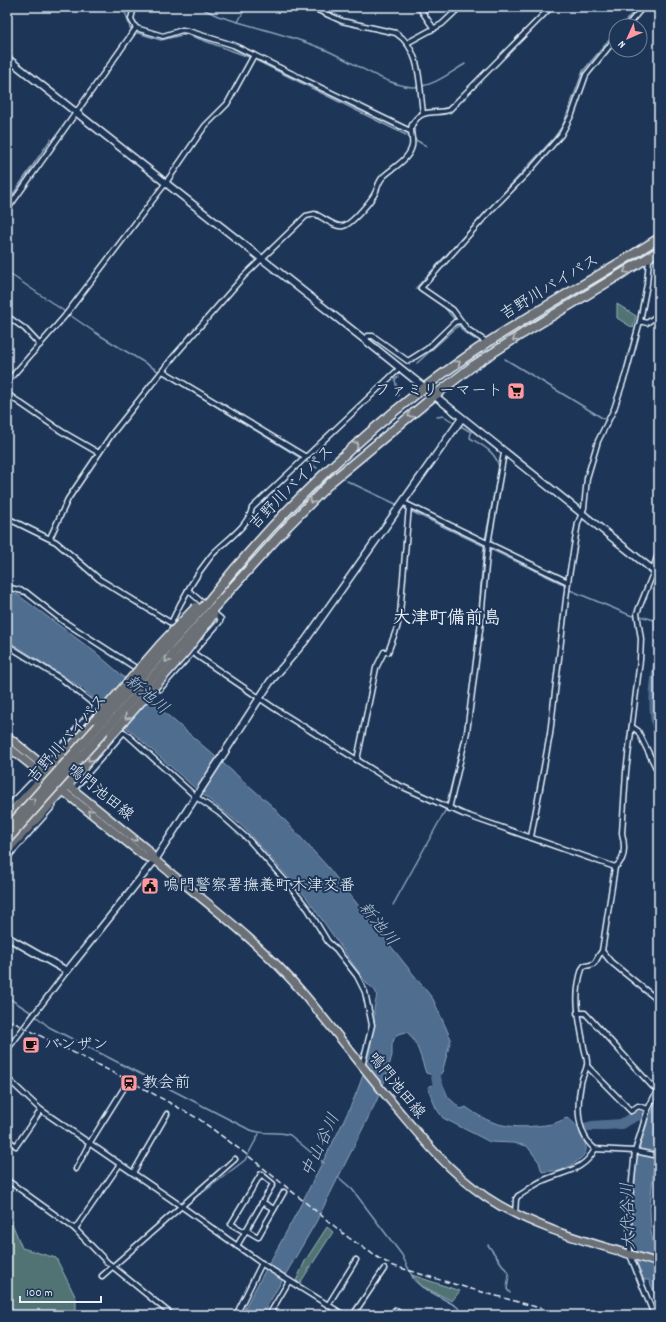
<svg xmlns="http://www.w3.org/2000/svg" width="666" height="1322" viewBox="0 0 666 1322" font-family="Dekko,'Klee One',sans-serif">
	<rect width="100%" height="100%" fill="#1d3557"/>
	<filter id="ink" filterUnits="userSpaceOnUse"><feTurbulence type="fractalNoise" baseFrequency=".025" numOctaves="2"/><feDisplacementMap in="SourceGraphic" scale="8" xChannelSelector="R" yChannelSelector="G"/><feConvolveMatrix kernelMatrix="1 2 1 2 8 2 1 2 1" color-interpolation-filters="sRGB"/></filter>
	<g filter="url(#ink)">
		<!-- green -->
		<g fill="#517373" stroke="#9cb2b6">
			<polygon points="617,304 636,316 633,328 617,318"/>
			<polygon points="7,1211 22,1248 56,1258 76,1298 76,1315 7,1315"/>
			<polygon points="327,1227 333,1232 300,1283 296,1281 305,1261"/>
			<polygon points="412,1275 460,1291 452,1301 422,1286"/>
		</g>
		<!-- water -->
		<g fill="#4f6d8f" stroke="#8ca2b9">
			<path d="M7,593L18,595L95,652L270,804L327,866L433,999L451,1039L442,1073L433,1075L426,1073C421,1059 418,1042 407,1032L398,1034L395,1037L392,1044V1055L386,1078L376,1102L316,1222L262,1315H241C268,1265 296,1216 321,1165C346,1117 374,1068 374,1012C374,998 383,994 367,984L306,897L243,827L196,789L82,688L7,640Z"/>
			<path d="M442,1083L448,1097L461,1109L466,1107C489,1124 507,1129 536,1126C548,1125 556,1124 566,1118C573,1120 577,1127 580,1133C582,1138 587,1145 586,1150C586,1158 564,1171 557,1171C552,1171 547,1171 542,1172L539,1162L527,1146L513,1143L490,1142L443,1118L436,1108L428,1088L429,1086Z"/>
			<path d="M659,1096V1143L654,1163L650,1208L651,1232L659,1270V1312L655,1303V1295L649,1280H644C618,1224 633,1149 659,1096Z"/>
		</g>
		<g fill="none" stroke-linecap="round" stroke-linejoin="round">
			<!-- stream -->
			<g stroke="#8ca2b9" stroke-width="1.5">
				<polyline points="116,7 126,14 130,28 138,33 161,40 186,34 249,57 410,137"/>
				<polyline points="199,7 218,16 238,22"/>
				<path d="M246,7L238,22C268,31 299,38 328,51C353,62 385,85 412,87C431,88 450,73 465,64"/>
				<polyline points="621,26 638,7"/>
				<polyline points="414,139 426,146"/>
				<polyline points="7,203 51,139"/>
				<polyline points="7,272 96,333 317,468"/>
				<polyline points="455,320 445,308 416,288 554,138 563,125 583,71 616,32"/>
				<polyline points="457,323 464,332 475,339"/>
				<polyline points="505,359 604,419"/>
				<polyline points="417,363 458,326"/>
				<polyline points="398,396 395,379 398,377"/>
				<polyline points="437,417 444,416 456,424"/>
				<path d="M459,425L471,432L470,438C483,446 498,453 499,469L485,540"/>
				<polyline points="347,481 398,505"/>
				<polyline points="402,507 484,546 477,635"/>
				<polyline points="488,548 563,584 565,588 632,616 640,616 658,621"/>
				<polyline points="654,704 659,704"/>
				<polyline points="393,905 445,811 465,729 469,704"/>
				<path d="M7,997L32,1013L49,1027L248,1129C263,1136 275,1130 290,1135L324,1163"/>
				<polyline points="338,1177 352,1189 402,1255 414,1280 422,1287 456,1306 466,1315"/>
				<polyline points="201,1194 245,1160 259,1134"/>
				<polyline points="488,1245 509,1274 507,1289 510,1293"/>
			</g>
			<!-- river -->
			<g stroke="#4f6d8f" stroke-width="10">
				<polyline points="659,618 659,641"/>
				<path d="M659,655C655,685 651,706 659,736"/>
				<polyline points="433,1063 438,1086 442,1097"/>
				<polyline points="565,1133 592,1126 621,1124 638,1115 656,1121"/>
			</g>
			<!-- street casing -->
			<g stroke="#e8f1f8" stroke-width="7">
				<g id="street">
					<polyline points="126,7 132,10"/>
					<path d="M311,7L342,21L396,33C422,50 419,86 423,113"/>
					<polyline points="419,7 434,29"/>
					<polyline points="627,26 643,7"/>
					<polyline points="136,28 163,36 182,30 188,31 233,45 410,131"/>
					<polyline points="407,43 442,24 460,7"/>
					<polyline points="7,210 136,28 131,19 134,7"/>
					<polyline points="7,316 25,329 40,345"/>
					<polyline points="640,321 647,323 659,314"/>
					<polyline points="365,340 368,336 373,336 408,361 427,349 455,322 460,321"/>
					<polyline points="488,343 467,329 453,310 421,288 492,209 532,168 561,135 572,114 586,75 616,38"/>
					<polyline points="163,371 306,457"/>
					<polyline points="7,382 64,317 165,184 205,126 227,104 254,55"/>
					<polyline points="7,394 61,431 99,453"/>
					<polyline points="404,503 568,582"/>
					<polyline points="7,518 56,542 99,579 171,623 176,631"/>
					<path d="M50,538L68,499L112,434L175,355L244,276L306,216L315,214C323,217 335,228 343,226C351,225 373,199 376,191C378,186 379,181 383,177C392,168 409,160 412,146C414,135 406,129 417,118C426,109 439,114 449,110L551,7"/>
					<polyline points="7,587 26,592 63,621 139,670"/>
					<polyline points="188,590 206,606"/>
					<path d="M171,623C182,599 195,576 211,556C224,541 248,528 252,508L400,368"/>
					<polyline points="7,645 63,680 96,706 51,759 49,768"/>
					<polyline points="188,647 193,653 274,708 394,783 463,814 615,867 602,951 611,962 659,1001"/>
					<polyline points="156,685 160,689 219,623 221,619 214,613"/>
					<polyline points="632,727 638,731 659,774"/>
					<polyline points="357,760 376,668 384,652 388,652 397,628 400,614 409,506"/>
					<polyline points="74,789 124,732 196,797 219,813 248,839 289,885 308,909 328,942 336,949 357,976 365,992 372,1025 362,1066"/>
					<polyline points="7,808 31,783 40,778"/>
					<polyline points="449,809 467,732 480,630 488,544 504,453"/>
					<polyline points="531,837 550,734 568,582 578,523 584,508 587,478 598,441 614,409 626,373 640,321 647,284 649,260 651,258"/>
					<polyline points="7,858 53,806"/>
					<path d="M615,867C626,860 625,845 622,833L626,772L640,660L641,639L637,613L654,571L655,563L659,551"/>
					<path d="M602,951C594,960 599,965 584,966L582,969C573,996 579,1019 584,1047C585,1052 588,1061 587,1065C586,1071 582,1077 581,1083C577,1104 576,1133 595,1149L635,1151L659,1156"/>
					<polyline points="577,1013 585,1013 652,1086 657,1090"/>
					<polyline points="7,1050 67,971"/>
					<polyline points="587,1066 631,1111 638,1106 648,1109"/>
					<polyline points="7,1078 41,1110 181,1206 264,1265 344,1315"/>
					<polyline points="7,1143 8,1140 16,1146 41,1110"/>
					<polyline points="659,1160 659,1166"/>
					<polyline points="76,1169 89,1144 124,1088"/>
					<polyline points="133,1173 167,1114"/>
					<polyline points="7,1180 75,1229 107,1262 172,1315"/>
					<polyline points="262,1202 274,1209"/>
					<path d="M515,1214L516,1199L518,1196C526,1192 532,1186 540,1182C561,1171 583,1173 595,1149"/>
					<polyline points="75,1229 120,1164"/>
					<polyline points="246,1230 258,1237 284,1192"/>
					<polyline points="237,1246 273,1184 261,1174 231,1224 245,1232"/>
					<polyline points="102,1276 235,1159"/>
					<polyline points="328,1305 356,1260"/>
					<polyline points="236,1315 262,1263"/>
					<polyline points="269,1315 289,1281"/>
					<polyline points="353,1315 384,1269"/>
					<polyline points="392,1315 395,1310 402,1315"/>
					<polyline points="654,1315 630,1255 629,1209 635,1151 648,1109 659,1087"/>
				</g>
			</g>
			<!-- secondary casing -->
			<g stroke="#e8f1f8" stroke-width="9">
				<g id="secondary">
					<polyline points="7,58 365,340 659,575"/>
					<polyline points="7,937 67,971 155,860 270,682 305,641 462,418"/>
				</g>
			</g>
			<!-- primary casing -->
			<g stroke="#e8f1f8" stroke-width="10">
				<g id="primary">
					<path d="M7,736L148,850L155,860C205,902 260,942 303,993C331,1026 357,1060 384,1093C416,1131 445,1169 486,1197C537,1231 601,1245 659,1263"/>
					<polyline points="7,746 144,856 155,860"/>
				</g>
			</g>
			<!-- highway casing -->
			<g stroke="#e8f1f8" stroke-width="11">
				<g id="highway">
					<path d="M206,604C280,510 368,426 466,357C528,314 596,279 659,238"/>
					<polyline points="212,610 287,527 332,481 434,396 474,365 522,334 659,251"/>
					<polyline points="7,818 96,719"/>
					<polyline points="7,850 68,785 112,734"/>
				</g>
			</g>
			<!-- street -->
			<use href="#street" stroke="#1d3557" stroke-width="4"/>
			<!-- secondary -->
			<use href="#secondary" stroke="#1d3557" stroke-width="6"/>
			<!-- primary -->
			<use href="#primary" stroke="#6b6f75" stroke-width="7"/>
			<!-- highway -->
			<use href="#highway" stroke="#6b6f75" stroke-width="8"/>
			<!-- rail -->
			<polyline stroke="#e8f1f8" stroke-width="1.5" stroke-dasharray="6 3" stroke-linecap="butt" points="7,1019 130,1081 199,1119 246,1154 349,1238 380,1259 394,1266 457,1285 565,1315"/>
			<!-- highway-bridge casing -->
			<g stroke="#e8f1f8" stroke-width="11" stroke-linecap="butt">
				<g id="highway-bridge">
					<polyline points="96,719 160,645 196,607"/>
					<polyline points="112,734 186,651 213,615"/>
					<polyline points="7,829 206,604"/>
					<polyline points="7,840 212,610"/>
				</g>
			</g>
			<!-- highway-bridge -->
			<use href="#highway-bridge" stroke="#6b6f75" stroke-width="8"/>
		</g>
		<!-- one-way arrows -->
		<defs><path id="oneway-chevron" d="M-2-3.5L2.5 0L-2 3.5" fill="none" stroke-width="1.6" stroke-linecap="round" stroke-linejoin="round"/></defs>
		<g stroke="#b6bdc4">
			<use href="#oneway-chevron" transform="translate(626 271) rotate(149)"/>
			<use href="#oneway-chevron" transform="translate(515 339) rotate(146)"/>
			<use href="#oneway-chevron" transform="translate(458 363) rotate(-36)"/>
			<use href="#oneway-chevron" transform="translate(410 415) rotate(141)"/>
			<use href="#oneway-chevron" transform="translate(356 444) rotate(-42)"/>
			<use href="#oneway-chevron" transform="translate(312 501) rotate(134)"/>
			<use href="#oneway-chevron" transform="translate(167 660) rotate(131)"/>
			<use href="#oneway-chevron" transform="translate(127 717) rotate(131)"/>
			<use href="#oneway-chevron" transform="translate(90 759) rotate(131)"/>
			<use href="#oneway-chevron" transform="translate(33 800) rotate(-47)"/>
			<use href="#oneway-chevron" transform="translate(90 812) rotate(-141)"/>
			<use href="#oneway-chevron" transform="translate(135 839) rotate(40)"/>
		</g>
	</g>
	<!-- icons -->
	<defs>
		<g id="supermarket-square" transform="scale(0.9)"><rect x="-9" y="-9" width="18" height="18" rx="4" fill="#ff9aa2" stroke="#1d3557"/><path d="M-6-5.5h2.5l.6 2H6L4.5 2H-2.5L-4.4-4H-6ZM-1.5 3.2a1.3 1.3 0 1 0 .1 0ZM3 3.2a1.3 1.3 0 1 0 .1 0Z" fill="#111"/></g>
		<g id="civic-square" transform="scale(0.9)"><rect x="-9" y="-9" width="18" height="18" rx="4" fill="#ff9aa2" stroke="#1d3557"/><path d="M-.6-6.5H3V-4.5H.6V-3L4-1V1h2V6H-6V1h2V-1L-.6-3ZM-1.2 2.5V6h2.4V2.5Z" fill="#111"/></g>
		<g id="cafe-square" transform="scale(0.9)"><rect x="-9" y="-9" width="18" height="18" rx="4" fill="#ff9aa2" stroke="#1d3557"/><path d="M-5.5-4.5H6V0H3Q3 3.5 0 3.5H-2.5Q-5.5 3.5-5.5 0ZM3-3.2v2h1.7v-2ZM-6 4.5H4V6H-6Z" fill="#111"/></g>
		<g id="station-square" transform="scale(0.9)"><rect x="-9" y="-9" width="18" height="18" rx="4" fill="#ff9aa2" stroke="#1d3557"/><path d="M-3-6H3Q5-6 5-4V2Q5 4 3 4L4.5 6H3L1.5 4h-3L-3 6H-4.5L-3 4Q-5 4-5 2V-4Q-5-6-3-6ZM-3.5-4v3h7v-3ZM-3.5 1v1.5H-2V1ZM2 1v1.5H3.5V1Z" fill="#111"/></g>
	</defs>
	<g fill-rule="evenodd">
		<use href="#supermarket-square" x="516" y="391"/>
		<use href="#civic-square" x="150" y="886"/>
		<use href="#cafe-square" x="31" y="1045"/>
		<use href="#station-square" x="129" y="1083"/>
	</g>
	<g text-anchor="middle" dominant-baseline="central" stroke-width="4" stroke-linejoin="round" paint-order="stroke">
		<!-- street labels -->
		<g font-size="16" fill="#e8f1f8" stroke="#1d3557">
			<text transform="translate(550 288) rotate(-31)">吉野川バイパス</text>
			<text transform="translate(292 488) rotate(-45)">吉野川バイパス</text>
			<text transform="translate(68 739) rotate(-49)">吉野川バイパス</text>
			<text transform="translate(100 793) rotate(39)">鳴門池田線</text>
			<text transform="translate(396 1086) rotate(51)">鳴門池田線</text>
		</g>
		<!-- poi labels -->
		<g font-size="16" fill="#e8f1f8" stroke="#1d3557" text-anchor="start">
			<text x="503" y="391" text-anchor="end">ファミリーマート</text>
			<text x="163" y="886">鳴門警察署撫養町木津交番</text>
			<text x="44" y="1045">バンザン</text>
			<text x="142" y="1083">教会前</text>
		</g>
		<!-- water labels -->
		<g font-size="17" font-style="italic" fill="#b2c3d3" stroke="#1d3557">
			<text transform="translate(146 696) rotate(40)">新池川</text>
			<text transform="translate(377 925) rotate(51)">新池川</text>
			<text transform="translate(322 1146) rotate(-65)">中山谷川</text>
			<text transform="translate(630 1216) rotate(-92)">大代谷川</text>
		</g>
		<!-- quarter labels -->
		<g font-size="18" font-weight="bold" fill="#e8f1f8" stroke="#1d3557">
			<text x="447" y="619">大津町備前島</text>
		</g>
	</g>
	<!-- margin -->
	<rect width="666" height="1322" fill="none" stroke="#1d3557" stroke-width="24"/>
	<rect x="12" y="12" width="642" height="1298" fill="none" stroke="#e8f1f8" stroke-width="1.5" filter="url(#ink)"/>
	<!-- north arrow -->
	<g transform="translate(628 38) rotate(225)"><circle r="19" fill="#1d3557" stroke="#6e8097"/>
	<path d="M0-3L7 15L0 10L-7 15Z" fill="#ff9aa2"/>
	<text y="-6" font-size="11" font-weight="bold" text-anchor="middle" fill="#e8f1f8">N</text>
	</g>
	<!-- scale -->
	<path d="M20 1296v6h81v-6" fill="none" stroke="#e8f1f8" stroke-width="2"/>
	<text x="26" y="1296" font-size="12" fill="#e8f1f8" stroke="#1d3557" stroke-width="3" paint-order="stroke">100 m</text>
</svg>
